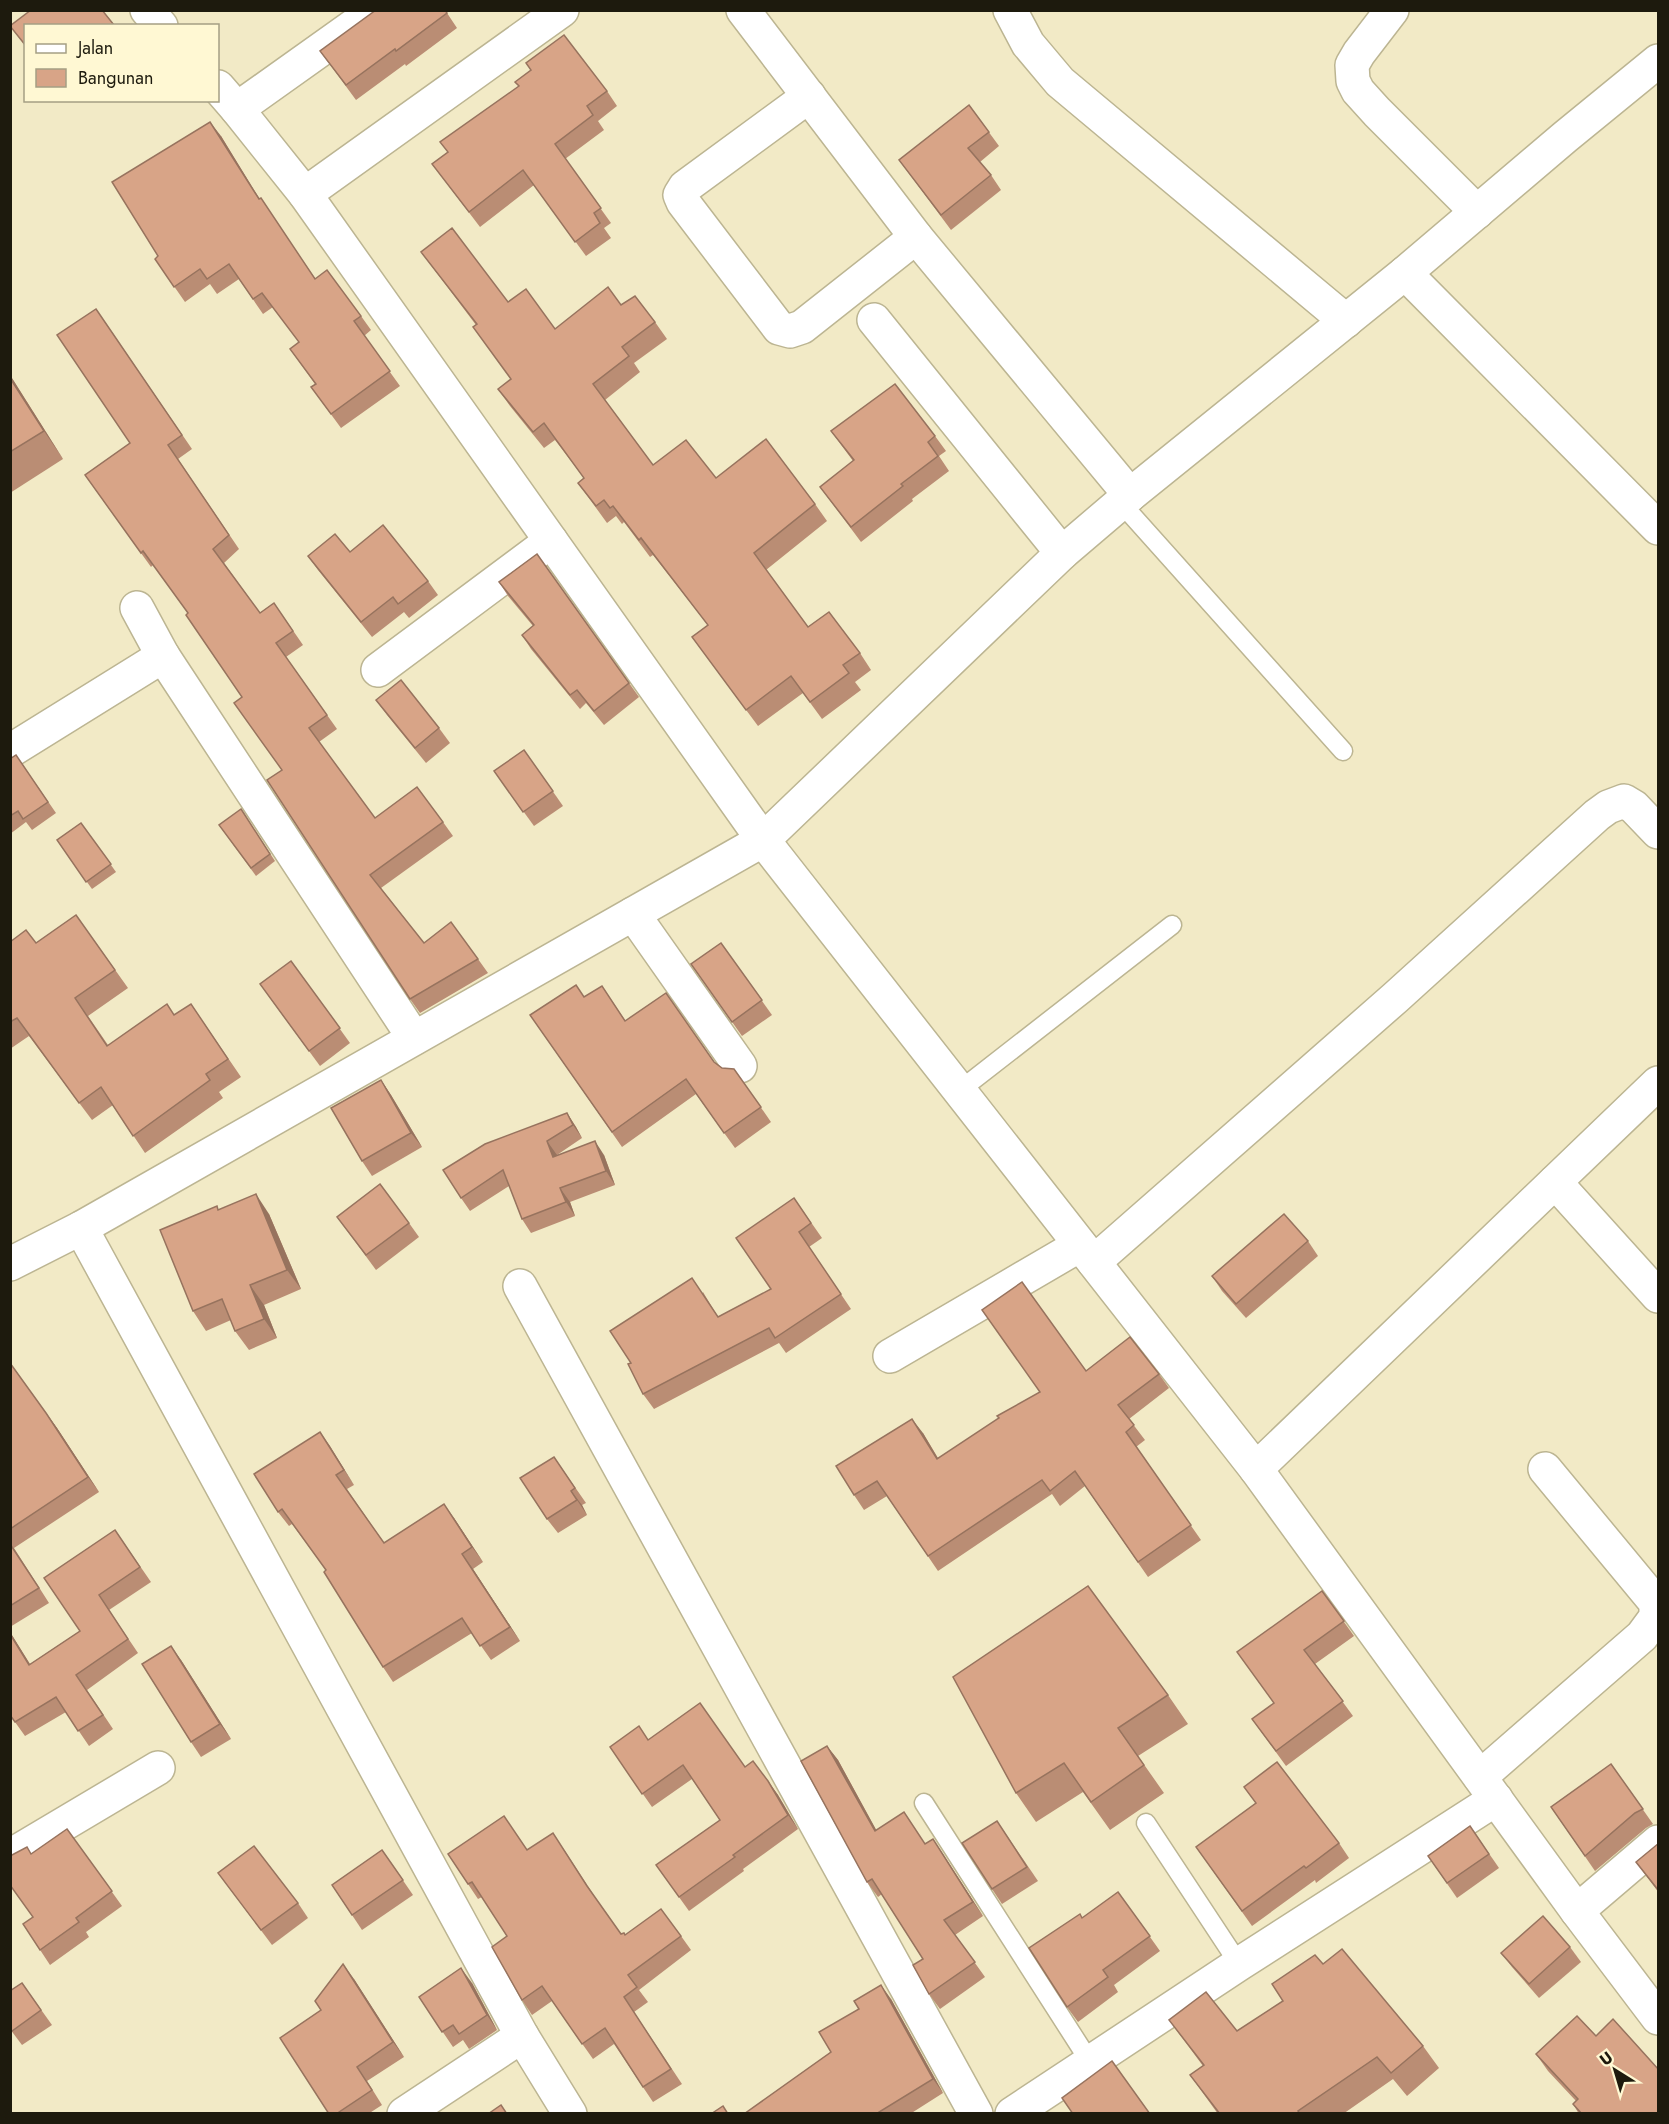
<svg xmlns="http://www.w3.org/2000/svg" width="1669" height="2124" viewBox="0 0 1669 2124" font-family="Jost,sans-serif">
	<rect width="100%" height="100%" fill="#f2eac6"/>
	<g fill="none" stroke-linecap="round" stroke-linejoin="round">
		<!-- lane casing -->
		<g stroke="#bcb592" stroke-width="21">
			<g id="lane">
				<polyline points="1121,503 1343,751"/>
				<polyline points="959,1091 1172,925"/>
				<polyline points="924,1803 1090,2062"/>
				<polyline points="1146,1823 1239,1964"/>
			</g>
		</g>
		<!-- street casing -->
		<g stroke="#bcb592" stroke-width="36">
			<g id="street">
				<polyline points="147,10 161,26"/>
				<polyline points="743,10 916,237 1130,495"/>
				<polyline points="1010,10 1028,44 1060,82 1346,321"/>
				<polyline points="1392,10 1359,53 1352,65 1353,81 1358,91 1377,112 1477,212"/>
				<polyline points="218,87 237,109 305,194 763,840 1256,1469 1577,1911 1658,2018"/>
				<polyline points="809,96 685,187 680,195 683,202 779,328 790,331 802,327 916,237"/>
				<polyline points="237,109 376,10"/>
				<polyline points="305,194 562,10"/>
				<polyline points="1405,273 1658,528"/>
				<polyline points="874,320 1062,553"/>
				<polyline points="137,608 163,656 414,1038"/>
				<polyline points="378,670 551,541"/>
				<polyline points="10,751 163,656"/>
				<polyline points="633,914 740,1066"/>
				<polyline points="1555,1182 1658,1296"/>
				<polyline points="81,1228 522,2036 570,2114"/>
				<polyline points="1094,1262 1395,998 1597,815 1608,807 1624,801 1634,807 1658,832"/>
				<polyline points="10,1264 81,1228 763,840 1062,553 1130,495 1405,273 1565,137 1658,61"/>
				<polyline points="520,1286 976,2114"/>
				<polyline points="890,1356 1080,1245"/>
				<polyline points="1256,1469 1658,1083"/>
				<polyline points="1480,1777 1642,1636 1656,1617 1656,1603 1545,1469"/>
				<polyline points="10,1856 158,1768"/>
				<polyline points="1577,1911 1658,1842"/>
				<polyline points="404,2114 522,2036"/>
				<polyline points="1012,2114 1239,1964 1496,1799"/>
			</g>
		</g>
		<!-- lane -->
		<use href="#lane" stroke="#fff" stroke-width="18"/>
		<!-- street -->
		<use href="#street" stroke="#fff" stroke-width="33"/>
	</g>
	<!-- wall -->
	<g fill="#ba8d74">
		<polygon points="445,10 457,28 406,66 405,64 356,100 320,51"/>
		<polygon points="607,91 617,106 598,121 604,130 565,159 611,223 604,228 611,238 586,256 534,185 480,227 432,164 448,152 440,142"/>
		<polygon points="969,105 999,146 980,162 991,175 1001,190 951,230 899,160"/>
		<polygon points="221,136 259,199 315,278 361,316 371,330 364,336 400,386 341,428 311,387 315,384 290,349 299,342 273,307 263,314 239,279 217,294 210,284 185,302 155,259 158,256"/>
		<polygon points="421,252 555,329 621,305 655,322 667,339 634,363 640,372 605,400 653,465 716,478 815,504 827,521 766,570 808,627 860,653 871,670 855,682 861,690 822,719 803,693 758,726 692,637 708,625 653,555 650,557 624,522 622,524 616,516 607,523 578,483 584,478 555,440 544,448 510,406 498,389 511,379 476,325"/>
		<polygon points="96,309 192,449 178,459 239,549 224,563 260,613 274,603 303,645 286,657 337,729 319,742 375,818 443,822 453,836 381,888 424,943 478,959 488,973 420,1013 410,999 282,770 242,697 188,613 153,565 151,567 85,475 130,443"/>
		<polygon points="10,375 63,459 10,493"/>
		<polygon points="831,431 935,436 946,451 939,456 949,471 912,499 913,501 861,542 820,487 853,461"/>
		<polygon points="350,552 428,581 438,595 409,618 404,612 372,637 318,570 308,556"/>
		<polygon points="537,554 639,697 604,725 586,703 580,709 531,649 522,635 533,626 508,596 499,582"/>
		<polygon points="376,700 439,728 450,743 426,763 387,715"/>
		<polygon points="524,750 563,806 534,826 494,771"/>
		<polygon points="16,755 56,813 32,830 26,822 10,834 10,759"/>
		<polygon points="241,809 275,861 256,876 219,825"/>
		<polygon points="81,823 116,872 92,889 57,840"/>
		<polygon points="76,915 128,988 88,1016 108,1045 174,1015 191,1004 241,1077 219,1092 223,1098 145,1153 113,1105 92,1120 29,1036 10,1049 10,942 36,943"/>
		<polygon points="721,943 772,1015 742,1036 691,964"/>
		<polygon points="291,961 350,1043 320,1066 270,998"/>
		<polygon points="602,986 625,1020 714,1062 722,1068 734,1069 771,1122 735,1148 696,1094 622,1147 530,1015 584,997"/>
		<polygon points="381,1080 391,1095 422,1147 372,1176 362,1161"/>
		<polygon points="567,1113 576,1127 582,1138 557,1155 557,1156 604,1155 615,1185 570,1202 575,1216 531,1233 522,1219 509,1186 470,1211 461,1198"/>
		<polygon points="794,1198 822,1238 809,1247 851,1309 786,1353 779,1343 654,1409 643,1394 703,1292 718,1317 771,1289"/>
		<polygon points="219,1209 269,1214 301,1289 264,1305 277,1338 249,1350 235,1331 231,1320 206,1331 193,1311"/>
		<polygon points="337,1217 409,1223 419,1237 376,1270"/>
		<polygon points="1308,1241 1318,1256 1246,1318 1222,1291 1212,1276"/>
		<polygon points="10,1363 57,1428 99,1492 14,1548 49,1603 10,1627"/>
		<polygon points="1086,1371 1159,1374 1169,1388 1129,1419 1145,1440 1136,1447 1201,1540 1148,1577 1085,1486 1060,1506 1052,1494 938,1571 887,1496 864,1510 854,1495 923,1433 938,1458"/>
		<polygon points="320,1432 354,1485 347,1489 384,1543 454,1518 483,1562 473,1569 520,1641 491,1660 472,1633 393,1682 383,1667 326,1570 292,1524 289,1526 278,1512"/>
		<polygon points="554,1457 586,1503 582,1505 587,1515 558,1533 547,1519"/>
		<polygon points="115,1530 151,1582 109,1610 138,1653 87,1690 113,1729 89,1746 66,1712 25,1736 10,1715 10,1632 30,1664 80,1631"/>
		<polygon points="1322,1591 1354,1636 1315,1664 1353,1716 1286,1766 1252,1719 1274,1703"/>
		<polygon points="181,1660 231,1739 201,1757 191,1742"/>
		<polygon points="1168,1695 1188,1724 1138,1756 1164,1793 1110,1830 1083,1792 1036,1822 1016,1793"/>
		<polygon points="648,1740 745,1767 768,1781 778,1795 798,1829 743,1869 744,1871 689,1911 656,1865 720,1820 692,1779 652,1807 610,1747"/>
		<polygon points="827,1746 838,1760 876,1830 925,1844 933,1839 983,1916 955,1935 985,1977 940,2009 929,1994 923,1959 882,1894 878,1897 867,1882"/>
		<polygon points="1611,1764 1653,1824 1646,1828 1595,1871 1551,1807"/>
		<polygon points="1244,1787 1339,1843 1349,1858 1316,1883 1315,1880 1252,1926 1196,1847 1256,1803"/>
		<polygon points="997,1821 1038,1881 1002,1904 992,1889"/>
		<polygon points="1470,1826 1499,1868 1457,1898 1428,1856"/>
		<polygon points="67,1829 122,1906 86,1932 89,1937 50,1965 23,1924 33,1917 31,1854"/>
		<polygon points="1659,1843 1659,1893 1636,1862"/>
		<polygon points="563,1848 595,1897 621,1934 625,1935 681,1936 691,1950 639,1990 648,2002 634,2012 682,2084 653,2102 614,2044 593,2059 552,2001 532,2015 522,2000 507,1936 482,1897 478,1899 448,1854"/>
		<polygon points="382,1850 413,1895 362,1930 332,1885"/>
		<polygon points="218,1873 298,1903 308,1918 272,1945"/>
		<polygon points="1118,1892 1160,1951 1114,1985 1118,1992 1078,2022 1067,2007 1082,1918"/>
		<polygon points="1570,1947 1581,1962 1539,1998 1512,1967 1501,1953"/>
		<polygon points="1323,1964 1423,2046 1439,2068 1407,2096 1393,2079 1343,2114 1218,2114 1190,2075 1203,2066 1169,2020 1237,2031 1283,2001"/>
		<polygon points="354,1979 404,2057 367,2081 382,2105 368,2114 329,2114 321,2010"/>
		<polygon points="22,1983 52,2025 22,2045 10,2029"/>
		<polygon points="472,1983 497,2030 469,2049 463,2040 453,2047 419,1997"/>
		<polygon points="891,1999 943,2093 910,2114 744,2114 831,2052"/>
		<polygon points="1596,2036 1659,2114 1579,2114 1573,2104 1576,2101 1548,2071 1536,2054"/>
	</g>
	<!-- shaded-wall -->
	<g fill="#97735e">
		<polygon points="210,122 221,136 269,214 259,199"/>
		<polygon points="10,375 63,459 44,431 10,378"/>
		<polygon points="381,1080 391,1095 422,1147 411,1133"/>
		<polygon points="567,1113 576,1127 582,1138 573,1125"/>
		<polygon points="547,1141 557,1155 563,1171 553,1157"/>
		<polygon points="595,1141 604,1155 615,1185 606,1171"/>
		<polygon points="560,1188 570,1202 575,1216 566,1202"/>
		<polygon points="256,1194 269,1214 301,1289 287,1270"/>
		<polygon points="250,1285 264,1305 277,1338 264,1319"/>
		<polygon points="46,1413 57,1428 99,1492 88,1477"/>
		<polygon points="912,1419 923,1433 947,1474 937,1459"/>
		<polygon points="320,1432 330,1446 354,1485 344,1470"/>
		<polygon points="571,1491 582,1505 587,1515"/>
		<polygon points="444,1504 454,1518 483,1562 472,1547"/>
		<polygon points="462,1554 473,1569 520,1641 510,1627"/>
		<polygon points="10,1632 39,1679 29,1665 10,1634"/>
		<polygon points="171,1646 181,1660 231,1739 220,1724"/>
		<polygon points="827,1746 838,1760 885,1846 875,1831"/>
		<polygon points="768,1781 778,1795 798,1829 788,1815"/>
		<polygon points="933,1839 943,1854 983,1916 973,1902"/>
		<polygon points="343,1964 354,1979 404,2057 393,2042"/>
		<polygon points="461,1968 472,1983 497,2030 487,2015"/>
		<polygon points="881,1985 891,1999 943,2093 933,2079"/>
	</g>
	<!-- building -->
	<g fill="#d8a487" stroke="#97735e" stroke-width="1.5">
		<polygon points="31,10 102,10 114,25 26,26 26,46 10,26"/>
		<polygon points="376,10 445,10 447,13 396,51 395,49 346,85 320,51"/>
		<polygon points="564,35 607,91 587,106 593,115 555,144 601,208 594,213 600,223 575,242 523,170 469,212 432,164 448,152 440,142 519,86 515,82 531,70 526,63"/>
		<polygon points="969,105 989,132 968,148 991,175 941,215 899,160"/>
		<polygon points="210,122 259,199 261,198 315,279 327,270 361,316 354,321 390,371 331,414 311,387 316,384 290,349 299,342 262,293 253,299 229,264 207,279 200,269 174,287 155,259 158,256 112,182"/>
		<polygon points="452,228 508,302 526,289 555,329 608,287 621,305 635,296 655,322 622,347 629,356 593,384 653,465 686,440 716,478 766,439 815,504 754,553 808,627 829,612 860,653 843,665 849,673 810,702 791,676 746,710 692,637 708,625 641,538 639,540 613,506 610,508 604,500 596,506 578,483 584,478 544,423 533,432 498,389 511,379 473,327 477,324 421,252"/>
		<polygon points="96,309 182,435 168,445 229,535 213,549 260,613 274,603 293,631 276,643 327,715 309,728 375,818 417,787 443,822 370,875 424,943 451,922 478,959 410,999 267,780 282,770 234,703 242,697 186,615 188,613 143,551 141,553 85,475 130,443 57,335"/>
		<polygon points="10,378 44,431 10,452"/>
		<polygon points="895,384 935,436 928,442 938,456 901,484 903,486 851,527 820,487 854,460 831,431"/>
		<polygon points="383,525 428,581 398,604 393,597 361,622 308,556 335,534 350,552"/>
		<polygon points="537,554 629,683 594,711 577,690 570,695 522,635 534,625 499,582"/>
		<polygon points="401,680 439,728 415,748 376,700"/>
		<polygon points="524,750 553,791 523,812 494,771"/>
		<polygon points="16,755 48,802 23,819 18,811 10,816 10,759"/>
		<polygon points="241,809 270,854 251,868 219,825"/>
		<polygon points="81,823 111,864 86,882 57,840"/>
		<polygon points="76,915 115,970 75,998 107,1046 167,1004 174,1015 191,1004 228,1059 206,1074 210,1080 133,1136 101,1087 79,1103 17,1018 10,1022 10,942 26,930 36,943"/>
		<polygon points="721,943 762,1000 732,1022 691,964"/>
		<polygon points="291,961 340,1028 309,1051 260,984"/>
		<polygon points="576,985 584,997 602,986 625,1021 666,993 714,1062 722,1068 734,1069 761,1107 724,1133 686,1079 612,1132 530,1015"/>
		<polygon points="381,1080 411,1133 362,1161 331,1108"/>
		<polygon points="567,1113 573,1125 547,1141 553,1157 595,1141 606,1171 560,1188 566,1202 522,1219 503,1170 461,1198 443,1170 485,1144"/>
		<polygon points="380,1184 409,1223 366,1255 337,1217"/>
		<polygon points="256,1194 287,1270 250,1285 264,1319 235,1331 222,1299 193,1311 160,1230 217,1206 218,1210"/>
		<polygon points="794,1198 811,1223 799,1232 841,1294 775,1338 769,1328 643,1394 628,1364 631,1363 610,1331 692,1278 718,1317 771,1289 736,1238"/>
		<polygon points="1284,1214 1308,1241 1236,1304 1212,1276"/>
		<polygon points="1022,1282 1086,1371 1130,1337 1159,1374 1118,1405 1134,1425 1126,1432 1191,1525 1138,1562 1075,1471 1050,1491 1042,1480 928,1556 877,1481 854,1495 836,1466 912,1419 937,1459 999,1418 997,1416 1040,1392 982,1310"/>
		<polygon points="10,1363 46,1413 88,1477 10,1529"/>
		<polygon points="320,1432 344,1470 336,1475 384,1543 444,1504 472,1547 462,1554 510,1627 480,1646 462,1618 383,1667 324,1572 326,1570 282,1509 278,1512 254,1474"/>
		<polygon points="554,1457 575,1488 571,1491 577,1500 547,1519 520,1478"/>
		<polygon points="115,1530 140,1567 99,1595 128,1639 76,1675 103,1715 78,1731 56,1697 15,1722 10,1715 10,1634 29,1665 80,1631 44,1578"/>
		<polygon points="10,1544 39,1588 10,1606"/>
		<polygon points="1088,1586 1168,1695 1118,1728 1144,1765 1091,1802 1064,1763 1016,1793 953,1677"/>
		<polygon points="1322,1591 1344,1621 1304,1650 1343,1701 1276,1751 1252,1719 1274,1703 1237,1652"/>
		<polygon points="171,1646 220,1724 191,1742 142,1664"/>
		<polygon points="700,1703 745,1767 753,1761 768,1781 788,1815 733,1855 735,1857 679,1897 656,1865 720,1820 683,1765 642,1794 610,1747 639,1726 648,1740"/>
		<polygon points="827,1746 875,1831 904,1812 925,1844 933,1839 973,1902 944,1920 975,1962 929,1994 913,1965 923,1959 872,1879 867,1882 801,1761"/>
		<polygon points="1277,1762 1339,1843 1306,1868 1304,1866 1242,1911 1196,1847 1256,1803 1244,1787"/>
		<polygon points="1611,1764 1643,1809 1635,1813 1585,1856 1551,1807"/>
		<polygon points="504,1816 527,1850 553,1833 587,1886 621,1934 624,1933 625,1935 661,1909 681,1936 628,1975 637,1987 624,1997 671,2069 643,2087 605,2028 582,2044 542,1986 522,2000 492,1947 507,1936 472,1882 468,1884 448,1854"/>
		<polygon points="997,1821 1027,1867 992,1889 962,1843"/>
		<polygon points="1470,1826 1489,1854 1447,1883 1428,1856"/>
		<polygon points="67,1829 112,1891 76,1918 79,1922 40,1950 23,1924 33,1917 10,1885 10,1856 27,1847 31,1854"/>
		<polygon points="1659,1843 1659,1891 1636,1862"/>
		<polygon points="254,1846 298,1903 261,1930 218,1873"/>
		<polygon points="382,1850 403,1880 352,1915 332,1885"/>
		<polygon points="1118,1892 1150,1936 1103,1970 1108,1977 1067,2007 1029,1948 1080,1914 1082,1918"/>
		<polygon points="1543,1916 1570,1947 1529,1984 1501,1953"/>
		<polygon points="1342,1949 1423,2046 1391,2073 1377,2057 1298,2111 1300,2114 1220,2114 1190,2075 1204,2065 1169,2020 1206,1992 1237,2031 1283,2001 1272,1984 1315,1955 1323,1964"/>
		<polygon points="343,1964 393,2042 357,2067 372,2090 336,2114 329,2114 280,2038 321,2010 315,2001"/>
		<polygon points="461,1968 487,2015 459,2034 453,2025 442,2032 419,1997"/>
		<polygon points="22,1983 41,2010 12,2031 10,2029 10,1991"/>
		<polygon points="881,1985 933,2079 876,2114 744,2114 831,2052 819,2032 859,2009 854,2001"/>
		<polygon points="1577,2016 1596,2036 1613,2019 1659,2070 1659,2114 1582,2114 1573,2104 1578,2099 1536,2054"/>
		<polygon points="1112,2061 1150,2114 1073,2114 1062,2098"/>
		<polygon points="501,2105 507,2114 488,2114"/>
		<polygon points="723,2106 728,2114 711,2114"/>
	</g>
	<!-- border -->
	<rect width="1669" height="2124" fill="none" stroke="#1d1a0d" stroke-width="24"/>
	<!-- legend -->
	<rect x="24" y="24" width="195" height="78" fill="#fff8d3" stroke="#a59f84" stroke-width="1.5"/>
	<rect x="36" y="44" width="30" height="9" fill="#ffffff" stroke="#a59f84" stroke-width="1.5"/>
	<text x="78" y="54" font-size="18" fill="#1d1a0d">Jalan</text>
	<rect x="36" y="69" width="30" height="18" fill="#d8a487" stroke="#a59f84" stroke-width="1.5"/>
	<text x="78" y="84" font-size="18" fill="#1d1a0d">Bangunan</text>
	<!-- north arrow -->
	<g transform="translate(1615 2070) rotate(323)" stroke="#fff8d3" stroke-width="4.5" paint-order="stroke">
	<path d="M0-4.5L10 22L0 15L-10 22Z" fill="#1d1a0d"/>
	<text y="-9" font-size="16" font-weight="bold" text-anchor="middle" fill="#1d1a0d">U</text>
	</g>
</svg>
